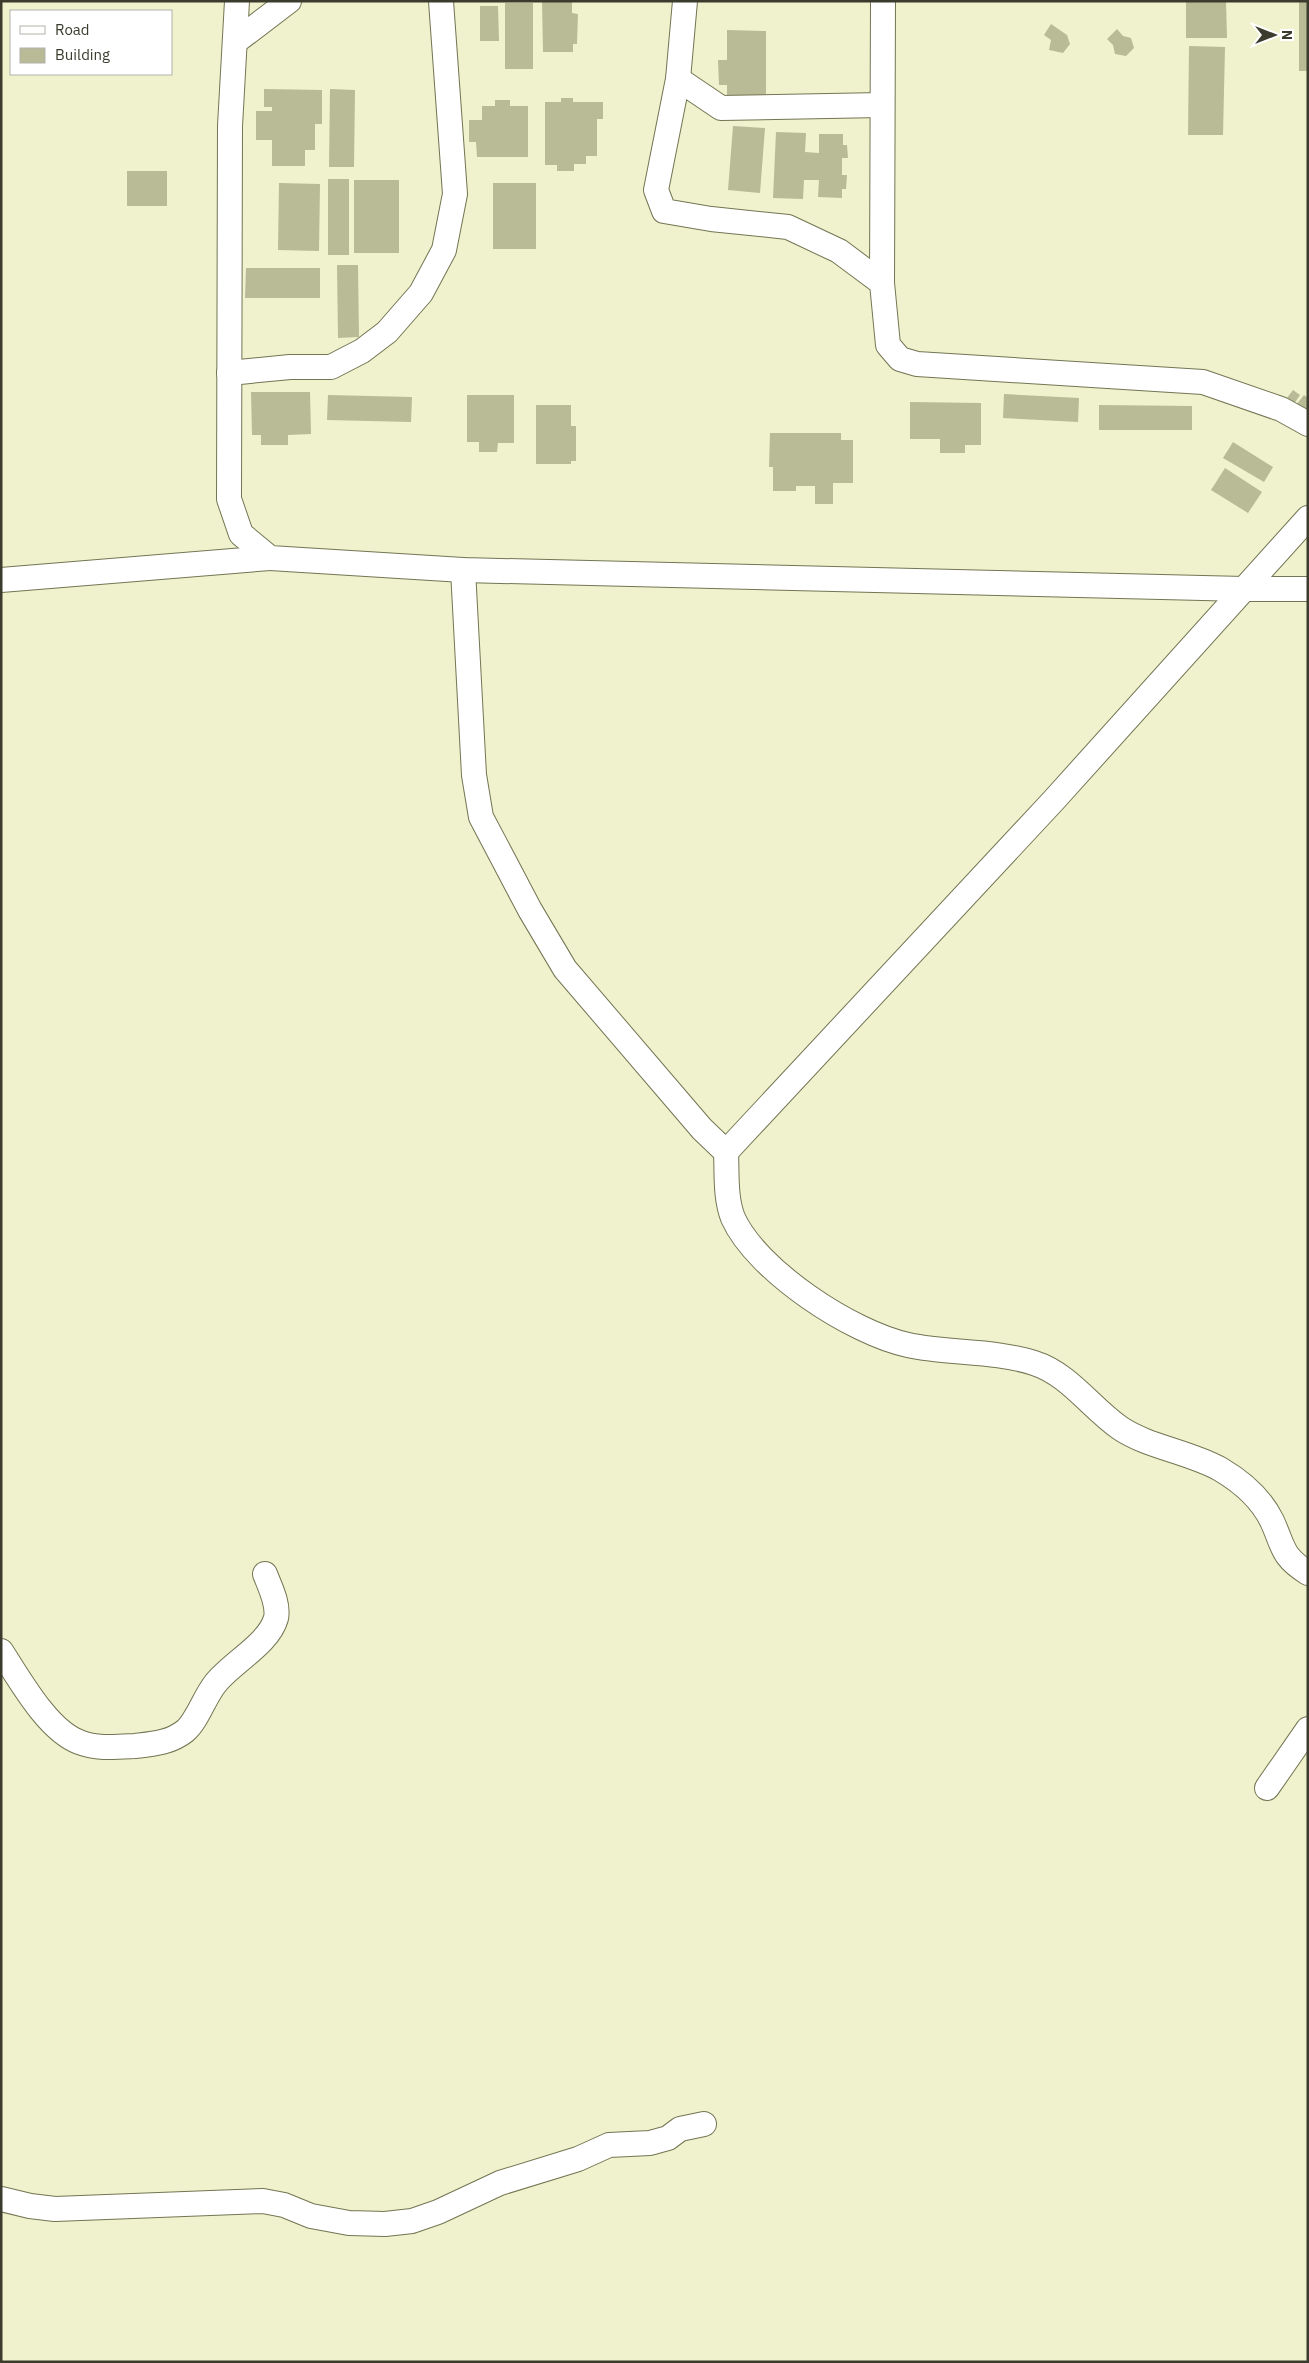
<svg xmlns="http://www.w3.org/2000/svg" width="1309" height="2363" viewBox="0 0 1309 2363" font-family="'IBM Plex Sans',sans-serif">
	<rect width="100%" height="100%" fill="#eff2cc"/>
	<!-- building -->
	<g fill="#b8bb96">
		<polygon points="542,1 572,1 572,13 578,14 577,44 573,44 573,52 543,52"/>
		<polygon points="1186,1 1226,1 1227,38 1186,38"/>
		<rect x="1299" y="1" width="9" height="70"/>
		<rect x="505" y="3" width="28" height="66"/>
		<polygon points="480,6 498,6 499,41 480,41"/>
		<polygon points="1051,24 1067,35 1070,44 1063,53 1049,50 1051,40 1044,35"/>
		<polygon points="1117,29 1123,36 1131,38 1134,48 1126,56 1115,54 1113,45 1107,39"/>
		<polygon points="727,30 766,31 766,101 727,101 727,85 719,85 718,60 727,60"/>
		<polygon points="1189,46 1225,47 1223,135 1188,135"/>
		<polygon points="264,89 322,90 322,124 315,124 315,150 305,150 305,166 272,166 272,140 256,140 256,111 272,111 272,107 264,107"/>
		<polygon points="330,89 355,90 354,167 329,167"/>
		<polygon points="561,98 573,98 573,102 603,102 603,119 597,119 597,156 586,156 586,164 574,164 574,171 557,171 557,165 545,165 545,102 561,102"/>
		<polygon points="495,100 510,100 510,106 528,106 528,157 477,157 476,142 469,142 469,120 482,120 482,106 495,106"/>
		<polygon points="733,126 765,128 760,193 728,190"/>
		<polygon points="776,132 806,133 805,152 819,153 819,134 843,134 843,145 847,145 848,158 842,158 842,175 847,175 846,189 842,189 842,198 818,197 819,180 804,180 803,199 773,198"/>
		<rect x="127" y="171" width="40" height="35"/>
		<rect x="328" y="179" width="21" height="76"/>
		<rect x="354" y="180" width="45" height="73"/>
		<polygon points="279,183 320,184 319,251 278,250"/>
		<rect x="493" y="183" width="43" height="66"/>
		<polygon points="337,265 358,265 359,337 338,338"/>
		<polygon points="246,268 320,268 320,298 245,298"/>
		<polygon points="1293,390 1300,395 1292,407 1284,402"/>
		<polygon points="251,392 310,392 311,434 288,435 288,445 261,445 261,435 252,435"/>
		<polygon points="1004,394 1079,398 1078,422 1003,418"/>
		<polygon points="328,395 412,397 411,422 327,420"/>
		<polygon points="467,395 514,395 514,443 498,443 497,452 479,452 479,442 467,442"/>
		<polygon points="1304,395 1308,398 1308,407 1304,411 1296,405"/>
		<polygon points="910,402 981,403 981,445 965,445 965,453 940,453 940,439 910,439"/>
		<polygon points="536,405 571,405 571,426 576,426 576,461 571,461 571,464 536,464"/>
		<polygon points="1099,405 1192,406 1192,430 1099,430"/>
		<polygon points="770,433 841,433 841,440 853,440 853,483 833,483 833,504 815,504 815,486 796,486 796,491 773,491 773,467 769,467"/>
		<polygon points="1233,442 1273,467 1264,482 1223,458"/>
		<polygon points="1225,468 1262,492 1248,513 1211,490"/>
	</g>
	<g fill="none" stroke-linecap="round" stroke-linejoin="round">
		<!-- street casing -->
		<g stroke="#737553" stroke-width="26">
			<g id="street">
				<polyline points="237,1 230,126 229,499 241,534 270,558 463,570 1244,589 1308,589"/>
				<polyline points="685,1 678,79 656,190 664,211 711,219 788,227 839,251 882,283 888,345 900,359 917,364 1203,382 1281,409 1308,424"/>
				<polyline points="235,42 289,1"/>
				<polyline points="678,79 721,108 882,105"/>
				<polyline points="882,283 883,1"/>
				<polyline points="229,373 290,367 331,367 362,351 387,332 421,293 444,250 455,194 441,1"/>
				<path d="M463,570L474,775L481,817L530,910L565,969L702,1129L726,1152C727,1173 725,1198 733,1218C757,1271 852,1333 908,1345C949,1354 993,1350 1034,1363C1069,1374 1091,1408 1120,1428C1148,1447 1190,1452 1220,1469C1242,1482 1261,1498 1272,1521C1284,1547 1281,1556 1308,1573"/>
				<polyline points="1,580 270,558"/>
				<polyline points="726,1152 1054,800 1308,518"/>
				<path d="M1,1651C19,1678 47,1730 79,1742C96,1749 116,1747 135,1746C152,1744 170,1743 185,1731C197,1721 204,1698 215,1684C231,1663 269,1644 276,1618C279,1604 270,1587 265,1574"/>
				<polyline points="1267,1788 1308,1729"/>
				<polyline points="1,2199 30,2206 55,2209 263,2201 284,2205 311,2216 349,2223 385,2224 412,2221 438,2212 500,2183 578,2159 609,2145 650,2143 668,2138 680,2129 704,2124"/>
			</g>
		</g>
		<!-- street -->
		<use href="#street" stroke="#fff" stroke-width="24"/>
	</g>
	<!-- border -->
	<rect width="1309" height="2363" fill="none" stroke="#3b3c2d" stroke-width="5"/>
	<!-- legend -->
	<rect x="10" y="10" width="162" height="65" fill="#ffffff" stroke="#b1b1ab"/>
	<rect x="20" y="26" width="25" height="8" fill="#ffffff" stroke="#b1b1ab"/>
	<text x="55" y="35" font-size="15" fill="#3b3c2d">Road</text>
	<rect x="20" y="48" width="25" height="15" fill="#b8bb96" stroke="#b1b1ab"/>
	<text x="55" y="60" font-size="15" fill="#3b3c2d">Building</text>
	<!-- north arrow -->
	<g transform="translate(1274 35) rotate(90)" stroke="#ffffff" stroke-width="4" paint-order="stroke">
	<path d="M0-4L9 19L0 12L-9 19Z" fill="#3b3c2d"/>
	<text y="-8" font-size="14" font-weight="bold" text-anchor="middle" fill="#3b3c2d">N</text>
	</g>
</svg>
